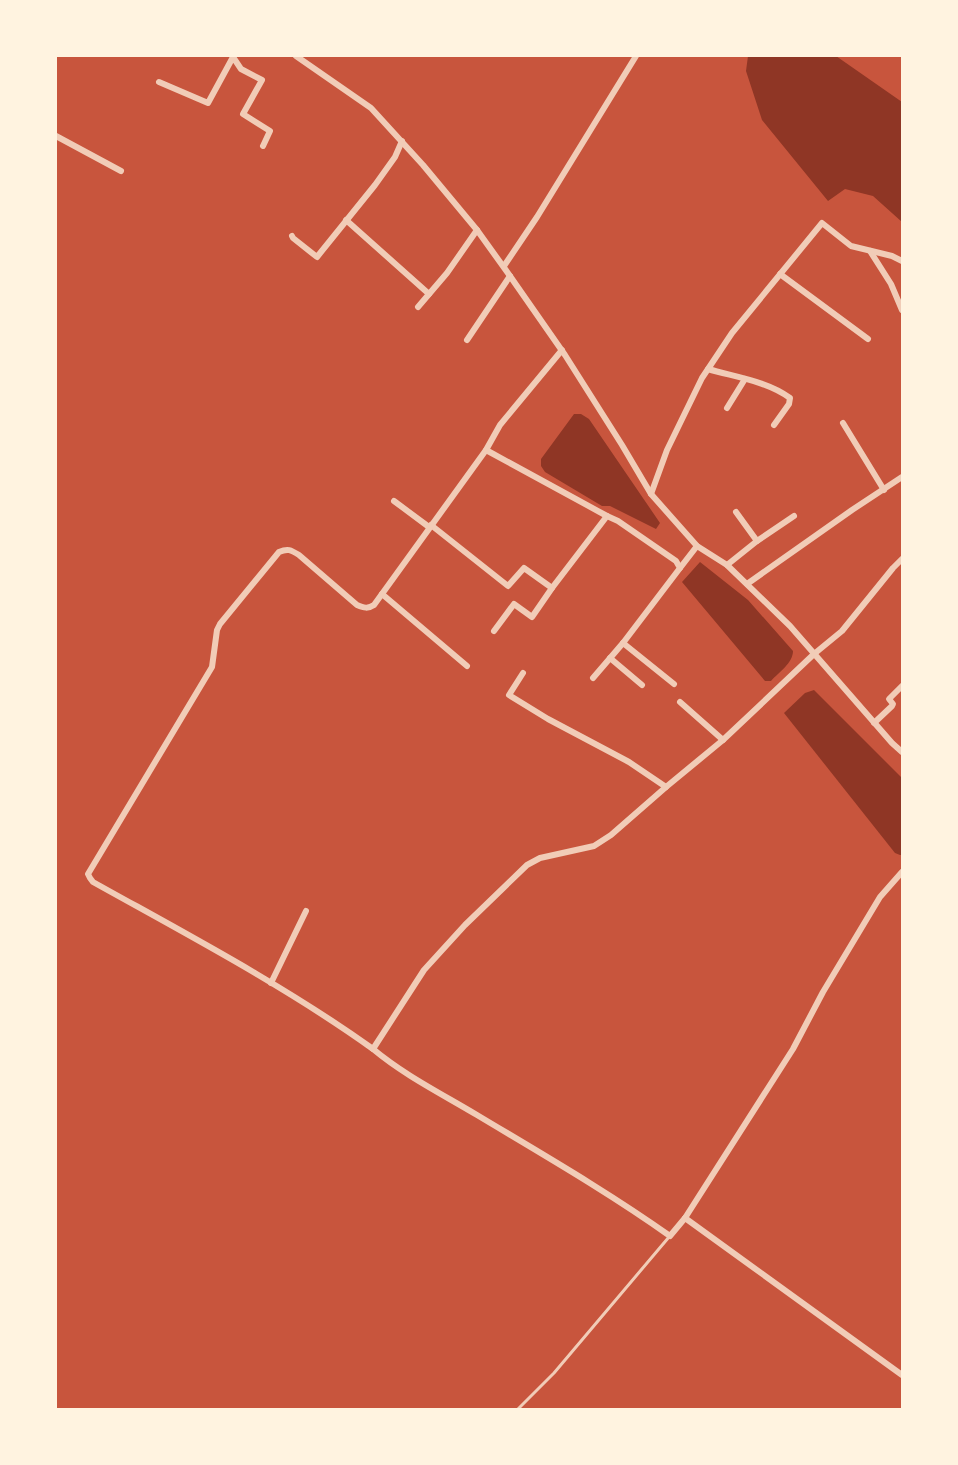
<svg xmlns="http://www.w3.org/2000/svg" width="958" height="1465" viewBox="0 0 958 1465" font-family="Lora,serif">
	<rect width="100%" height="100%" fill="#c8553d"/>
	<!-- water -->
	<g fill="#8f3625">
		<polygon points="748,56 836,56 902,102 902,222 873,196 845,189 828,201 762,120 746,71"/>
		<polygon points="574,414 581,414 589,419 660,523 656,529 610,506 602,506 545,472 541,466 541,459"/>
		<path d="M700,562L748,600L793,651C793,663 779,672 771,681H765L682,582Z"/>
		<polygon points="814,690 902,778 902,855 900,855 895,853 784,713 805,693"/>
	</g>
	<g fill="none" stroke-linecap="round" stroke-linejoin="round">
		<!-- service -->
		<polyline stroke="#f1ccb7" stroke-width="3" points="517,1410 554,1373 669,1237"/>
		<!-- minor -->
		<g stroke="#f1ccb7" stroke-width="6">
			<polyline points="296,56 371,108 423,165 477,230 510,276 565,355 622,445 651,494 697,546 727,565 790,626 892,743 902,752"/>
			<polyline points="159,82 208,103 233,57 241,69 262,80 243,114 270,131 263,146"/>
			<polyline points="56,136 121,171"/>
			<polyline points="346,220 429,294"/>
			<polyline points="292,236 293,238 317,257 375,185 395,157 402,141"/>
			<polyline points="870,251 891,284 902,310"/>
			<polyline points="504,266 537,217 636,56"/>
			<polyline points="780,274 868,339"/>
			<polyline points="418,307 447,273 477,230"/>
			<polyline points="467,340 510,276"/>
			<path d="M708,369C735,377 767,381 790,398L789,404L774,425"/>
			<polyline points="727,408 745,379"/>
			<polyline points="843,423 884,490"/>
			<polyline points="486,450 607,516"/>
			<polyline points="651,494 667,450 702,378 732,333 822,223 851,246 892,256 902,261"/>
			<polyline points="394,501 429,527"/>
			<polyline points="736,512 757,541"/>
			<polyline points="431,525 508,586 524,568 552,588"/>
			<path d="M902,559L893,568L842,631L814,654L723,740L666,787L611,835L594,846L540,858L527,865L465,925L424,970L373,1049C404,1075 442,1094 477,1115C542,1154 608,1192 670,1236L685,1218L793,1049L823,992L880,897L902,872"/>
			<polyline points="727,565 757,541 794,516"/>
			<polyline points="680,568 697,546"/>
			<polyline points="747,584 852,510 902,477"/>
			<polyline points="382,594 467,666"/>
			<polyline points="494,631 514,604 532,617 552,588 607,516 618,521 676,561 680,568 623,643 593,678"/>
			<polyline points="623,643 674,684"/>
			<polyline points="610,658 642,685"/>
			<polyline points="523,673 509,695 548,719 629,762 666,787"/>
			<polyline points="680,702 723,740"/>
			<polyline points="874,723 892,706 893,704 889,699 902,686"/>
			<polyline points="271,983 306,911"/>
			<path d="M373,1049C285,986 188,935 93,882L90,878L88,874L212,667L217,630L220,624L279,552C288,548 291,550 299,555L357,605C364,608 368,609 374,605L486,450L500,425L562,350"/>
			<polyline points="685,1218 902,1375"/>
		</g>
	</g>
	<!-- border -->
	<rect width="958" height="1465" fill="none" stroke="#fff3e0" stroke-width="114"/>
</svg>
